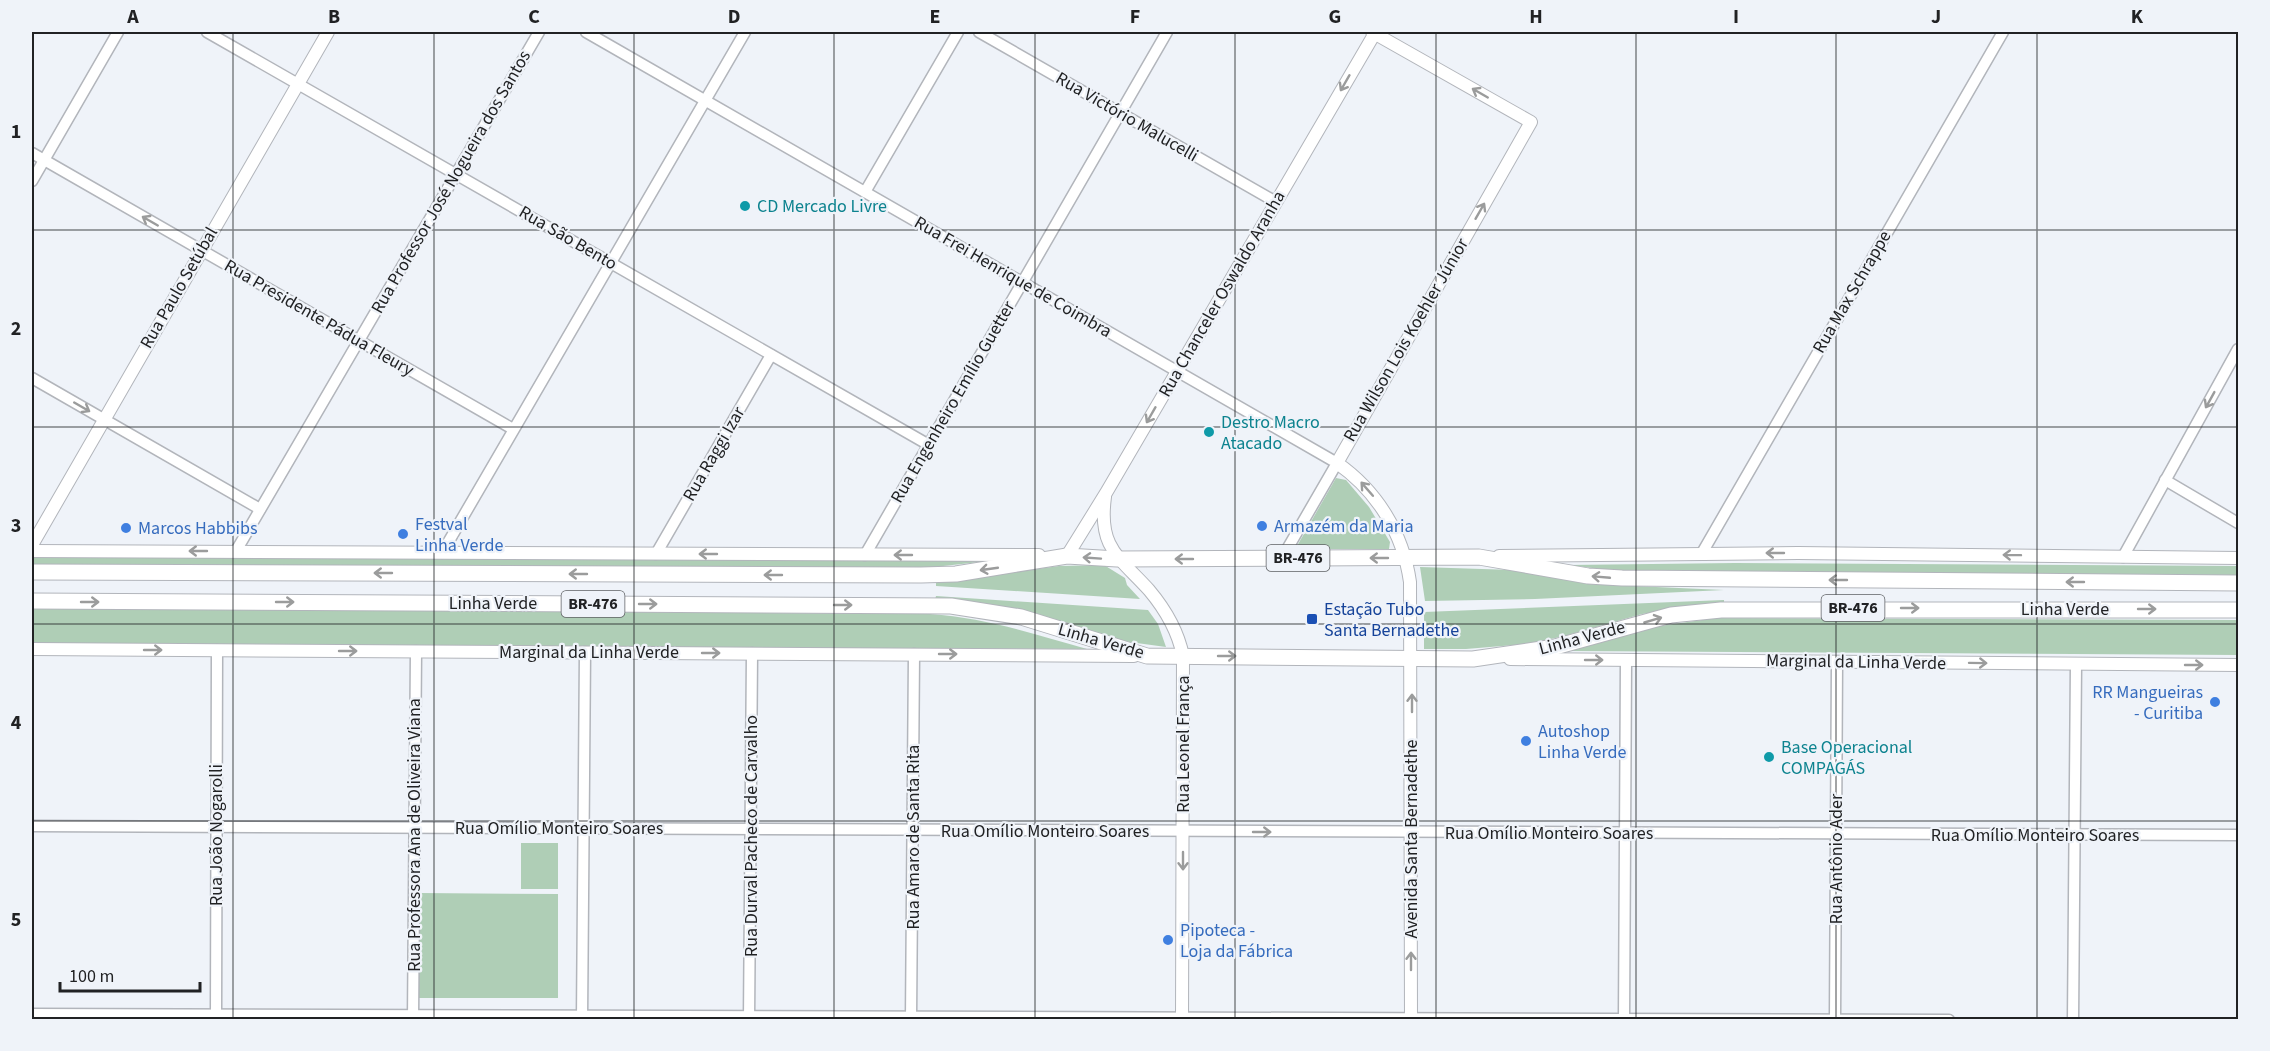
<svg xmlns="http://www.w3.org/2000/svg" width="2270" height="1051" viewBox="0 0 2270 1051" font-family="'Source Sans 3',sans-serif">
	<rect width="100%" height="100%" fill="#eff3f9"/>
	<!-- green -->
	<g fill="#afceb6">
		<polygon points="1336,478 1346,480 1369,507 1390,542 1389,549 1300,549 1297,546"/>
		<polygon points="32,555 998,560 925,568 32,564"/>
		<polygon points="1735,563 2238,566 2238,575 1625,572 1568,565"/>
		<polygon points="1104,565 1125,578 1127,585 1140,599 936,586 936,583 1059,566"/>
		<polygon points="1420,567 1513,570 1588,584 1724,590 1535,599 1425,601"/>
		<polygon points="936,596 1148,610 1158,624 1166,647 1122,641 935,600"/>
		<polygon points="1724,600 1724,602 1642,614 1565,636 1526,644 1466,649 1424,649 1424,637 1421,630 1424,623 1424,612"/>
		<path d="M32,608L930,614C987,618 1033,634 1087,649L32,646Z"/>
		<polygon points="1716,618 2238,620 2238,655 1566,651 1638,629"/>
		<rect x="521" y="843" width="37" height="46"/>
		<polygon points="419,893 558,894 558,998 419,998"/>
	</g>
	<g fill="none" stroke-linecap="round" stroke-linejoin="round">
		<!-- minor casing -->
		<g stroke="#b2b5bb" stroke-width="13">
			<g id="minor">
				<polyline points="207,32 929,445"/>
				<polyline points="586,32 1337,463 1282,558"/>
				<polyline points="979,32 1276,202"/>
				<polyline points="32,153 513,429"/>
				<polyline points="32,181 118,32"/>
				<polyline points="865,192 958,32"/>
				<polyline points="32,378 260,509"/>
				<polyline points="2165,480 2238,523"/>
				<polyline points="236,551 539,32"/>
				<polyline points="442,553 745,32"/>
				<polyline points="1702,553 2003,32"/>
				<polyline points="656,554 771,355"/>
				<polyline points="865,555 1167,32"/>
				<polyline points="2123,557 2238,349"/>
				<polyline points="32,826 2238,835"/>
				<polyline points="32,1014 1949,1020"/>
				<polyline points="216,1019 217,650"/>
				<polyline points="413,1020 416,651"/>
				<polyline points="582,1020 585,652"/>
				<polyline points="749,1020 752,653"/>
				<polyline points="911,1020 914,654"/>
				<polyline points="1624,1020 1626,660"/>
				<polyline points="1835,1020 1837,662"/>
				<polyline points="2073,1020 2076,664"/>
			</g>
		</g>
		<!-- major casing -->
		<g stroke="#b2b5bb" stroke-width="14">
			<g id="major">
				<path d="M1372,32L1531,122L1337,463C1377,491 1403,533 1410,582L1411,1020"/>
				<path d="M1105,497C1098,548 1119,557 1149,590C1165,609 1178,631 1183,656L1182,1020"/>
				<polyline points="32,545 328,32"/>
				<polyline points="32,551 1039,555"/>
				<polyline points="1060,556 1067,556 1106,493 1375,33"/>
				<polyline points="1499,556 1798,553 2238,558"/>
				<polyline points="32,649 1134,656"/>
				<polyline points="1510,659 2238,665"/>
			</g>
		</g>
		<!-- highway casing -->
		<g stroke="#b2b5bb" stroke-width="17">
			<g id="highway">
				<polyline points="32,572 921,575 956,574 1067,556 1117,559 1479,557 1588,576 1622,578 2238,583"/>
				<polyline points="32,601 951,606 1021,617 1147,656 1473,659 1555,647 1671,615 1721,610 2238,610"/>
			</g>
		</g>
		<!-- minor -->
		<use href="#minor" stroke="#fff" stroke-width="10"/>
		<!-- major -->
		<use href="#major" stroke="#fff" stroke-width="12"/>
		<!-- highway -->
		<use href="#highway" stroke="#fff" stroke-width="15"/>
	</g>
	<!-- one-way arrows -->
	<defs><path id="oneway-shaft" d="M-6 0H5M1.5-3L5.5 0L1.5 3" fill="none" stroke-width="1.6" stroke-linecap="round" stroke-linejoin="round" transform="scale(1.5)"/></defs>
	<g stroke="#9b9c9c">
		<use href="#oneway-shaft" transform="translate(1345 83) rotate(120)"/>
		<use href="#oneway-shaft" transform="translate(1480 93) rotate(-150)"/>
		<use href="#oneway-shaft" transform="translate(1480 211) rotate(-60)"/>
		<use href="#oneway-shaft" transform="translate(150 221) rotate(-150)"/>
		<use href="#oneway-shaft" transform="translate(2210 400) rotate(119)"/>
		<use href="#oneway-shaft" transform="translate(82 407) rotate(30)"/>
		<use href="#oneway-shaft" transform="translate(1151 415) rotate(120)"/>
		<use href="#oneway-shaft" transform="translate(1367 489) rotate(-131)"/>
		<use href="#oneway-shaft" transform="translate(198 551) rotate(-180)"/>
		<use href="#oneway-shaft" transform="translate(1775 553) rotate(-180)"/>
		<use href="#oneway-shaft" transform="translate(708 554) rotate(-180)"/>
		<use href="#oneway-shaft" transform="translate(903 555) rotate(-180)"/>
		<use href="#oneway-shaft" transform="translate(2012 555) rotate(-179)"/>
		<use href="#oneway-shaft" transform="translate(1092 558) rotate(-176)"/>
		<use href="#oneway-shaft" transform="translate(1379 558) rotate(180)"/>
		<use href="#oneway-shaft" transform="translate(1184 559) rotate(180)"/>
		<use href="#oneway-shaft" transform="translate(989 569) rotate(172)"/>
		<use href="#oneway-shaft" transform="translate(383 573) rotate(-180)"/>
		<use href="#oneway-shaft" transform="translate(578 574) rotate(-180)"/>
		<use href="#oneway-shaft" transform="translate(773 575) rotate(-180)"/>
		<use href="#oneway-shaft" transform="translate(1601 577) rotate(-175)"/>
		<use href="#oneway-shaft" transform="translate(1838 580) rotate(-180)"/>
		<use href="#oneway-shaft" transform="translate(2075 582) rotate(-180)"/>
		<use href="#oneway-shaft" transform="translate(90 602)"/>
		<use href="#oneway-shaft" transform="translate(285 602)"/>
		<use href="#oneway-shaft" transform="translate(648 604)"/>
		<use href="#oneway-shaft" transform="translate(843 605)"/>
		<use href="#oneway-shaft" transform="translate(1910 608)"/>
		<use href="#oneway-shaft" transform="translate(2147 609)"/>
		<use href="#oneway-shaft" transform="translate(1653 620) rotate(-16)"/>
		<use href="#oneway-shaft" transform="translate(153 650)"/>
		<use href="#oneway-shaft" transform="translate(348 651)"/>
		<use href="#oneway-shaft" transform="translate(711 653)"/>
		<use href="#oneway-shaft" transform="translate(948 654)"/>
		<use href="#oneway-shaft" transform="translate(1227 656)"/>
		<use href="#oneway-shaft" transform="translate(1594 660)"/>
		<use href="#oneway-shaft" transform="translate(1978 663) rotate(1)"/>
		<use href="#oneway-shaft" transform="translate(2194 665)"/>
		<use href="#oneway-shaft" transform="translate(1412 703) rotate(-90)"/>
		<use href="#oneway-shaft" transform="translate(1262 832)"/>
		<use href="#oneway-shaft" transform="translate(1183 861) rotate(90)"/>
		<use href="#oneway-shaft" transform="translate(1411 961) rotate(-90)"/>
	</g>
	<!-- grid -->
	<path fill="none" stroke="#212224" stroke-width="1.5" stroke-opacity="0.55" d="M233,32V1020M434,32V1020M634,32V1020M834,32V1020M1035,32V1020M1235,32V1020M1436,32V1020M1636,32V1020M1836,32V1020M2037,32V1020M32,230H2238M32,427H2238M32,624H2238M32,821H2238"/>
	<!-- markers -->
	<g fill="#0f9aa8" stroke="#eff3f9" stroke-width="2">
		<circle cx="745" cy="206" r="6"/>
		<circle cx="1209" cy="432" r="6"/>
		<circle cx="1769" cy="757" r="6"/>
	</g>
	<g fill="#3f7fe0" stroke="#eff3f9" stroke-width="2">
		<circle cx="1262" cy="526" r="6"/>
		<circle cx="126" cy="528" r="6"/>
		<circle cx="403" cy="534" r="6"/>
		<circle cx="2215" cy="702" r="6"/>
		<circle cx="1526" cy="741" r="6"/>
		<circle cx="1168" cy="940" r="6"/>
	</g>
	<rect fill="#1a4fb4" stroke="#eff3f9" stroke-width="2" x="1306" y="613" width="12" height="12" rx="3"/>
	<g text-anchor="middle" dominant-baseline="central" stroke-width="4.5" stroke-linejoin="round" paint-order="stroke">
		<!-- shield labels -->
		<g fill="#eff3f9" stroke="#5f6164" stroke-width="1.5">
			<rect x="1266.5" y="545" width="63" height="26" rx="4.5"/>
			<rect x="561.5" y="591" width="63" height="26" rx="4.5"/>
			<rect x="1821.5" y="595" width="63" height="26" rx="4.5"/>
		</g>
		<g font-size="16" font-weight="bold" fill="#212224">
			<text x="1298" y="558">BR-476</text>
			<text x="593" y="604">BR-476</text>
			<text x="1853" y="608">BR-476</text>
		</g>
		<!-- street labels -->
		<g font-size="18" fill="#212224" stroke="#eff3f9">
			<text transform="translate(1127 117) rotate(30)">Rua Victório Malucelli</text>
			<text transform="translate(451 182) rotate(-60)">Rua Professor José Nogueira dos Santos</text>
			<text transform="translate(568 238) rotate(30)">Rua São Bento</text>
			<text transform="translate(1013 277) rotate(30)">Rua Frei Henrique de Coimbra</text>
			<text transform="translate(179 288) rotate(-60)">Rua Paulo Setúbal</text>
			<text transform="translate(1852 292) rotate(-60)">Rua Max Schrappe</text>
			<text transform="translate(1222 294) rotate(-60)">Rua Chanceler Oswaldo Aranha</text>
			<text transform="translate(319 318) rotate(30)">Rua Presidente Pádua Fleury</text>
			<text transform="translate(1406 340) rotate(-60)">Rua Wilson Lois Koehler Júnior</text>
			<text transform="translate(953 402) rotate(-60)">Rua Engenheiro Emílio Guetter</text>
			<text transform="translate(714 454) rotate(-60)">Rua Raggi Izar</text>
			<text x="493" y="603">Linha Verde</text>
			<text x="2065" y="609">Linha Verde</text>
			<text transform="translate(1582 638) rotate(-15)">Linha Verde</text>
			<text transform="translate(1101 641) rotate(16)">Linha Verde</text>
			<text x="589" y="652">Marginal da Linha Verde</text>
			<text transform="translate(1856 662) rotate(1)">Marginal da Linha Verde</text>
			<text transform="translate(1183 744) rotate(-90)">Rua Leonel França</text>
			<text x="559" y="828">Rua Omílio Monteiro Soares</text>
			<text x="1045" y="831">Rua Omílio Monteiro Soares</text>
			<text x="1549" y="833">Rua Omílio Monteiro Soares</text>
			<text transform="translate(216 835) rotate(-90)">Rua João Nogarolli</text>
			<text transform="translate(414 835) rotate(-90)">Rua Professora Ana de Oliveira Viana</text>
			<text x="2035" y="835">Rua Omílio Monteiro Soares</text>
			<text transform="translate(751 836) rotate(-90)">Rua Durval Pacheco de Carvalho</text>
			<text transform="translate(913 837) rotate(-90)">Rua Amaro de Santa Rita</text>
			<text transform="translate(1411 839) rotate(-90)">Avenida Santa Bernadethe</text>
			<text transform="translate(1836 859) rotate(-90)">Rua Antônio Ader</text>
		</g>
		<!-- culture labels -->
		<g font-size="18" fill="#0d838f" stroke="#eff3f9" text-anchor="start">
			<text x="757" y="206">CD Mercado Livre</text>
			<text x="1221" y="422">Destro Macro<tspan x="1221" dy="21">Atacado</tspan></text>
			<text x="1781" y="747">Base Operacional<tspan x="1781" dy="21">COMPAGÁS</tspan></text>
		</g>
		<!-- shop labels -->
		<g font-size="18" fill="#366cbe" stroke="#eff3f9" text-anchor="start">
			<text x="415" y="524">Festval<tspan x="415" dy="21">Linha Verde</tspan></text>
			<text x="1274" y="526">Armazém da Maria</text>
			<text x="138" y="528">Marcos Habbibs</text>
			<text x="2203" y="692" text-anchor="end">RR Mangueiras<tspan x="2203" dy="21">- Curitiba</tspan></text>
			<text x="1538" y="731">Autoshop<tspan x="1538" dy="21">Linha Verde</tspan></text>
			<text x="1180" y="930">Pipoteca -<tspan x="1180" dy="21">Loja da Fábrica</tspan></text>
		</g>
		<!-- transit labels -->
		<g font-size="18" fill="#164399" stroke="#eff3f9" text-anchor="start">
			<text x="1324" y="609">Estação Tubo<tspan x="1324" dy="21">Santa Bernadethe</tspan></text>
		</g>
	</g>
	<!-- border -->
	<rect width="2270" height="1051" fill="none" stroke="#eff3f9" stroke-width="66"/>
	<!-- scale -->
	<path d="M60 982v9h140v-9" fill="none" stroke="#212224" stroke-width="3"/>
	<text x="69" y="982" font-size="18" fill="#212224" stroke="#eff3f9" stroke-width="4.5" paint-order="stroke">100 m</text>
	<rect x="33" y="33" width="2204" height="985" fill="none" stroke="#212224" stroke-width="2"/>
	<g font-size="20" text-anchor="middle" font-weight="bold" fill="#212224">
		<text x="133" y="23">A</text>
		<text x="334" y="23">B</text>
		<text x="534" y="23">C</text>
		<text x="734" y="23">D</text>
		<text x="935" y="23">E</text>
		<text x="1135" y="23">F</text>
		<text x="1335" y="23">G</text>
		<text x="1536" y="23">H</text>
		<text x="1736" y="23">I</text>
		<text x="1936" y="23">J</text>
		<text x="2137" y="23">K</text>
		<text x="16" y="138">1</text>
		<text x="16" y="335">2</text>
		<text x="16" y="532">3</text>
		<text x="16" y="729">4</text>
		<text x="16" y="926">5</text>
	</g>
</svg>
